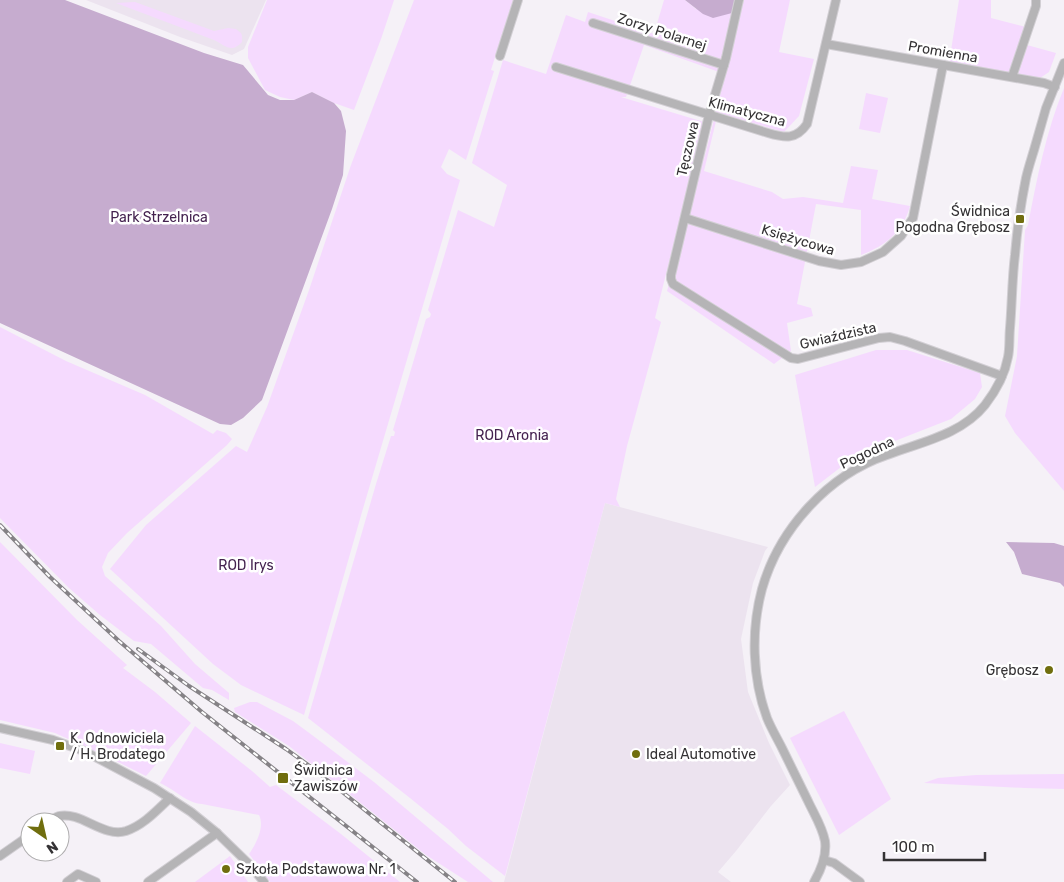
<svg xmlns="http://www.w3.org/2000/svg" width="1064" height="882" viewBox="0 0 1064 882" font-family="Rubik,sans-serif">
	<rect width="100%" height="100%" fill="#f5f1f7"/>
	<!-- built -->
	<g fill="#ece3ef">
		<polygon points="86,0 266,0 244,49 232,55 180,37"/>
		<polygon points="605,503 768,547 765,551 753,583 741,639 748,692 769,743 790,785 771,806 736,851 718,872 731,882 504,882"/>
	</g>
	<!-- green -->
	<g fill="#f5dafe">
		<polygon points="267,0 394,0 381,39 354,110 334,103 312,92 294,100 280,97 265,90 248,58 248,47"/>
		<polygon points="414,0 513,0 491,70 494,71 466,160 449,149 441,167 447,174 460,180 362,512 304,715 241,685 213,664 110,569 146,525 236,446 247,452 267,407 309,290 351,165"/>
		<polygon points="664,0 685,0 696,9 734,9 719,72 644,45 626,97 621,97 704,122 655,318 661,322 627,446 616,499 620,507 605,503 505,876 466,846 448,829 410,798 308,718 376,484 391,436 394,436 395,432 393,430 426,319 430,317 431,314 428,310 458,210 494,227 507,185 472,163 503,60 546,74 566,15 585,22 588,12 654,34"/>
		<path d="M744,0H790L779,52L814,59L799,116L784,132L718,113L704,171L772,192L783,199L803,197L843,203L851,166L878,170L872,199L910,206C903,232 885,246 861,255V210L816,204L797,304L811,308L813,316L787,323L791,351L774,364L667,291L706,151Z"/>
		<polygon points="959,0 991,0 991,18 1026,27 1010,73 949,63"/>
		<path d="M135,2L214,31L228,28L236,29L241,33L242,36V42C231,54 225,45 214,40L116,3Z"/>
		<polygon points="1027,45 1056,53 1049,72 1040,78 1017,74"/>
		<path d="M1064,88V491L1015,433L1005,416L1017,356L1025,230L1028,225C1037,178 1046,132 1064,88Z"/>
		<polygon points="866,93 888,98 880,133 859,129"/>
		<polygon points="0,327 66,361 145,395 213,434 217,430 226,433 232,439 227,445 127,533 108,553 102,567 105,576 161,626 195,664 229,693 229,700 212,690 203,688 151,644 134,641 100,615 69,588 0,518"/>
		<polygon points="876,350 907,350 980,373 982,387 975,399 951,419 854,457 815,487 795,375"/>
		<polygon points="0,542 77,620 127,665 123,668 155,692 191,723 146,776 108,757 55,733 0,720"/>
		<polygon points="250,702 257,702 293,721 312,735 374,782 493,882 468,882 426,855 289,746 235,712 234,708"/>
		<polygon points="844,711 891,799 839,835 790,738"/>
		<path d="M195,726L252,771L270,787L276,785L341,834L400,882H270L249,854C256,844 265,827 259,815L202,804C188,804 174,789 160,783Z"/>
		<polygon points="0,743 35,751 30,774 0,768"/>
		<polygon points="1064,774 1064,789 1025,788 924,783 938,778 976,775"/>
		<polygon points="230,856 248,882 195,882"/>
	</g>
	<!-- forest -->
	<g fill="#c6accf">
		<polygon points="0,0 65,0 204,53 243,65 268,95 280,100 294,100 312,92 334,103 341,111 346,131 343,175 332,209 262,400 243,418 231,425 220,424 0,323"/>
		<polygon points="685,0 736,0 734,9 732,13 713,18 703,14"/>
		<polygon points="1006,542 1054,543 1064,546 1064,587 1060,583 1022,574 1014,552"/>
	</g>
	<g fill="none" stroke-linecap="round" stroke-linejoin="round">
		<!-- minor casing -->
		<g stroke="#d2cfd4" stroke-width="10">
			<g id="minor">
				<polyline points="739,0 726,58 709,115 671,275 671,279 673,284 791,358 798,359 879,338 890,337 905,341 1002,376"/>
				<polyline points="593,23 724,65"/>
				<polyline points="826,44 1044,83 1055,87"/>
				<polyline points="500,56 518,0"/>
				<path d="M556,67L768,133C785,138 796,140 807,124L836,0"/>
				<polyline points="1012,77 1036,6 1036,0"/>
				<polyline points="685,218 819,261 841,265 861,262 883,252 901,236 913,218 943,65"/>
				<polyline points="0,728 53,740 84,751 154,788 191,812 217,833 250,865 264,882"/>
				<path d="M49,822C52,820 55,817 59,816C81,811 103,838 126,831C144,825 157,810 170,798"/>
				<polyline points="0,856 30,835"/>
				<polyline points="824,860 834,863 860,882"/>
				<polyline points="67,882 78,874 96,882"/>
				<polyline points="148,882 217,833"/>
				<path d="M814,882C821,870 827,856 825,841C822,826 814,814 808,801C799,783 791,766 782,748C777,738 771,728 767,718C752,677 751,630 762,589C779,529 828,475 887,455C921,442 961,435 985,405C995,392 1005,374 1008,357C1010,348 1009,338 1010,328C1012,304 1012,279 1015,255C1017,230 1021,203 1026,178C1028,169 1031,160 1034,150C1038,136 1042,122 1046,108C1052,93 1058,78 1064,63"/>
			</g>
		</g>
		<!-- minor -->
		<use href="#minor" stroke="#b5b4b6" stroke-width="8"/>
		<!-- rail casing -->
		<g stroke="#858286" stroke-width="4">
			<g id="rail">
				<polyline points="0,525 50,577 119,641 154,671 202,712 417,882"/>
				<polyline points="138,649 189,686 286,749 311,767 455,882"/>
			</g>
		</g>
		<!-- rail -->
		<use href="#rail" stroke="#fff" stroke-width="2" stroke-dasharray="5.5" stroke-linecap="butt"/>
	</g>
	<!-- markers -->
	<g fill="#706e0e" stroke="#fff" stroke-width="2">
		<rect x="1015" y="214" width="10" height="10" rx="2.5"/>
		<circle cx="1049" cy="670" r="5"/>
		<rect x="55" y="741" width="10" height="10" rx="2.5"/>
		<circle cx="636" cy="754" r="5"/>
		<rect x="277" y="772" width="12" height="12" rx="2.5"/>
		<circle cx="226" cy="869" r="5"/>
	</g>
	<g text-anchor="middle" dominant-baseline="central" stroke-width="5" stroke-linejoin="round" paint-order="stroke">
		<!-- street labels -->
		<g font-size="14" fill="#343234" stroke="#fff">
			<text transform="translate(662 32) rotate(18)">Zorzy Polarnej</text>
			<text transform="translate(943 52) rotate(10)">Promienna</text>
			<text transform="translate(747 112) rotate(15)">Klimatyczna</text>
			<text transform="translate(688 149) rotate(-77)">Tęczowa</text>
			<text transform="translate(798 240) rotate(17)">Księżycowa</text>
			<text transform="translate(838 336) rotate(-13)">Gwiaździsta</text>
			<text transform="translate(867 453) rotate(-25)">Pogodna</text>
		</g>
		<!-- poi labels -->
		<g font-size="14" fill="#343234" stroke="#fff" text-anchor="start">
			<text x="1010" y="211" text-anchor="end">Świdnica<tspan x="1010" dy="16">Pogodna Grębosz</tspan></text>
			<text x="1039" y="670" text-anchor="end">Grębosz</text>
			<text x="70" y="738">K. Odnowiciela<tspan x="70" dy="16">/ H. Brodatego</tspan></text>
			<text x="646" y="754">Ideal Automotive</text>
			<text x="294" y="770">Świdnica<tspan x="294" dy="16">Zawiszów</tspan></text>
			<text x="236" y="869">Szkoła Podstawowa Nr. 1</text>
		</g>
		<!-- park labels -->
		<g font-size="14" fill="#44224f" stroke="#fff">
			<text x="159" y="217">Park Strzelnica</text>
			<text x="512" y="435">ROD Aronia</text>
			<text x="246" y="565">ROD Irys</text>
		</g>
	</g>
	<!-- north arrow -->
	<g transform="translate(45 837) rotate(146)"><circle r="24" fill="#ffffff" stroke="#aeadae"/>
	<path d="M0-4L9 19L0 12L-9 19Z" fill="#706e0e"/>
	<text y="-8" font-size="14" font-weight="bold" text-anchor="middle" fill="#343234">N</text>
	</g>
	<!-- scale -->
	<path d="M884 852v8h101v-8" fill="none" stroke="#343234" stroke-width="2.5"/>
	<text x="892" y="852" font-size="15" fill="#343234" stroke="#ffffff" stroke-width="4" paint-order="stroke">100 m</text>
</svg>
